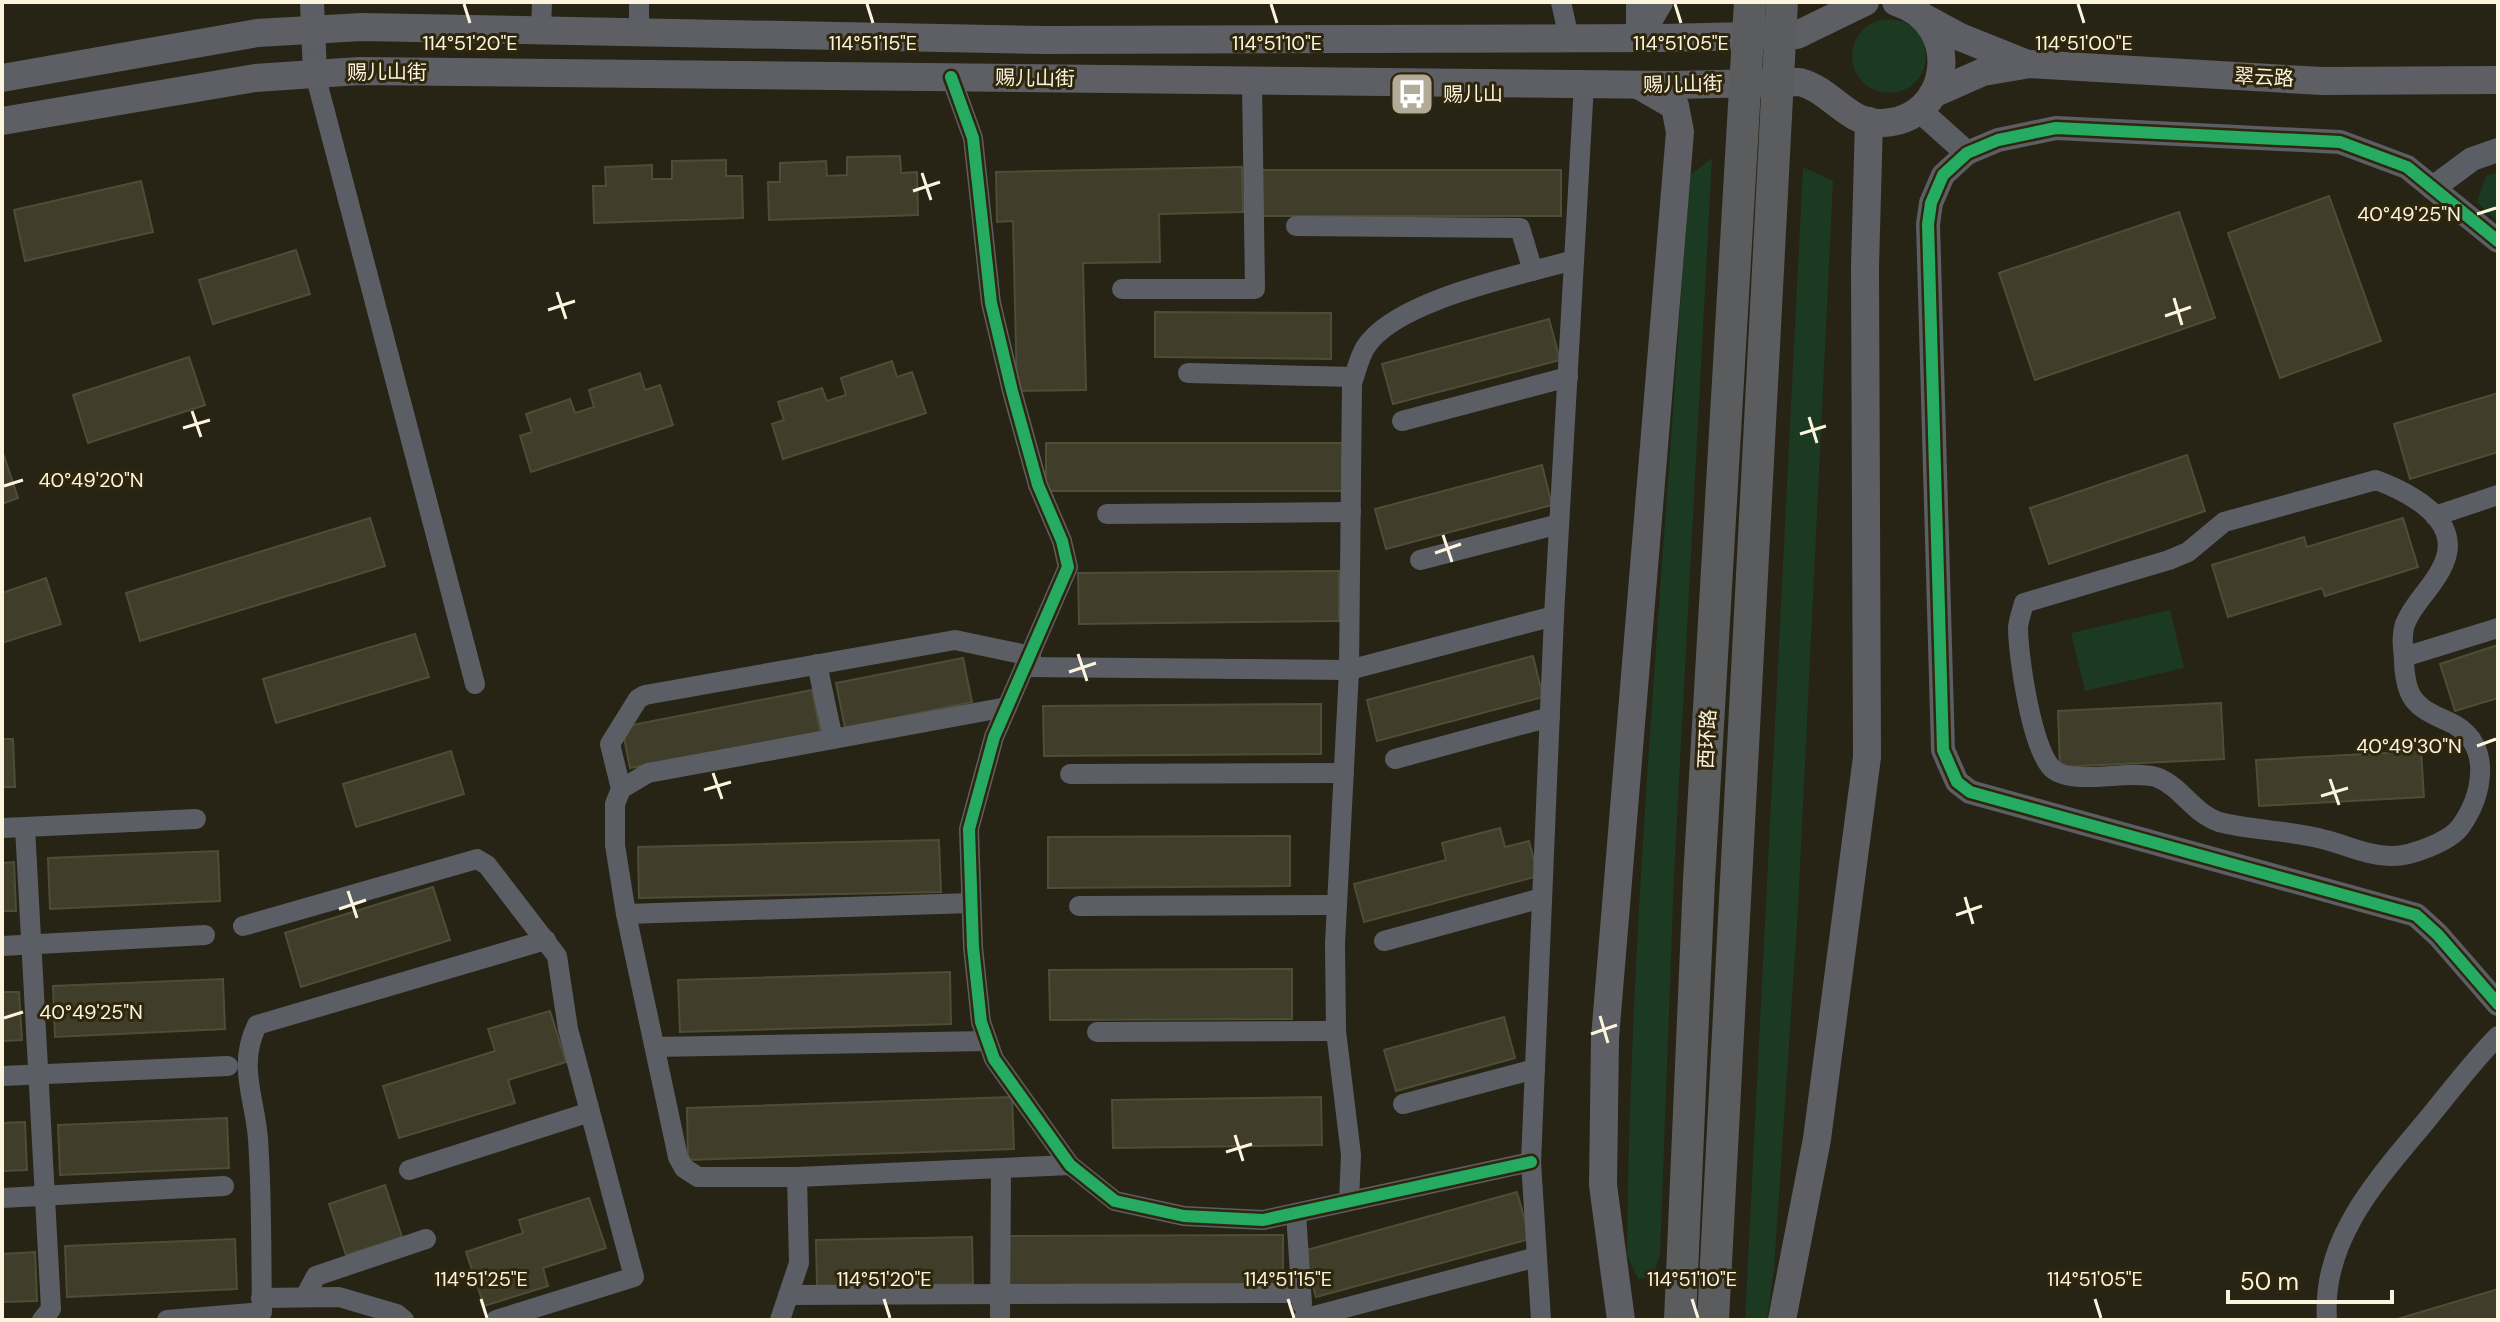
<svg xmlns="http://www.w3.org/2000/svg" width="2500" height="1322" viewBox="0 0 2500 1322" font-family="'DM Sans','Noto Sans SC',sans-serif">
	<rect width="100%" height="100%" fill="#272315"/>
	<!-- green -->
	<g fill="#1c3921">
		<circle cx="1889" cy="56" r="37"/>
		<path d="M1712,158L1674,876L1660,1255L1652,1277L1638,1279L1627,1255C1630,895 1668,537 1688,177Z"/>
		<polygon points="1803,167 1833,181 1798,909 1774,1270 1767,1320 1745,1320"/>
		<polygon points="2498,172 2498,222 2477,202 2486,176"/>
		<polygon points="2170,610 2184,668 2085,691 2071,633"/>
	</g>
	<!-- building -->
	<g fill="#403d2a" stroke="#4e4d35" stroke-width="2">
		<polygon points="900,156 901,173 917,172 918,215 769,220 768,182 780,182 780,163 826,161 827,176 847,175 847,157"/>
		<polygon points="726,160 726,176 742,176 743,218 594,223 593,186 606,186 605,167 652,165 652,179 672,179 672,161"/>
		<polygon points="1242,167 1243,212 1159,214 1160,262 1083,263 1086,390 1017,391 1013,221 997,222 996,172"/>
		<rect x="1262" y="170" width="299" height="46"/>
		<polygon points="141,181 153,232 25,261 14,210"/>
		<polygon points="2329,196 2381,341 2280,378 2228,233"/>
		<polygon points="2179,212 2215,318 2035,380 1999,273"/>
		<polygon points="296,250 310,294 213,324 199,280"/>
		<polygon points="1155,312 1331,313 1331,359 1155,357"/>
		<polygon points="1549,319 1560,360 1393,404 1382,364"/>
		<polygon points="189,357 205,405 88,443 73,395"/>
		<polygon points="892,361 897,377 912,372 926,413 783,459 772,424 784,420 778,402 822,388 827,401 846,395 841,378"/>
		<polygon points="640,373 645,390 660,385 673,425 531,472 520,436 532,432 526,414 570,399 575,413 594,407 589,390"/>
		<polygon points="2498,393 2498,452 2410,479 2394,424"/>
		<rect x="1046" y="443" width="301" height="48"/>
		<polygon points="3,453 18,498 2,504 2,454"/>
		<polygon points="2187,455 2205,511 2049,564 2030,508"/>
		<polygon points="1542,465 1552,505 1386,549 1375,509"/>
		<polygon points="370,518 385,566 140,641 126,593"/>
		<polygon points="2403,518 2418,567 2325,596 2322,588 2228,617 2212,565 2304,537 2307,547"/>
		<polygon points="1339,571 1339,621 1079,624 1078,573"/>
		<polygon points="46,578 61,624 2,643 2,593"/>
		<polygon points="415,634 429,677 276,723 263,679"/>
		<polygon points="2498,645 2498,698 2455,711 2440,664"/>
		<polygon points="1533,656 1543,697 1377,741 1367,700"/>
		<polygon points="963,658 972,702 845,728 836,683"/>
		<polygon points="812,690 820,732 630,768 622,727"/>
		<polygon points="2221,703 2224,759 2060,767 2058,711"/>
		<polygon points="1321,704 1321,754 1044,756 1043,706"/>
		<polygon points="2,739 13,739 15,787 2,787"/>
		<polygon points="451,751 464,794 356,827 343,784"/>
		<polygon points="2421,751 2424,797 2259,806 2256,760"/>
		<polygon points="1500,828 1505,847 1529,841 1538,876 1364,922 1354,884 1446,860 1442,843"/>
		<polygon points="1290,836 1290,886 1048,888 1048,837"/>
		<polygon points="939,840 941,892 639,898 638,847"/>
		<polygon points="218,851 220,901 50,909 48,858"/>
		<polygon points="14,862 16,911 2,911 2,863"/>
		<polygon points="433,887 450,940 301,987 285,933"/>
		<polygon points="1292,969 1292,1019 1050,1020 1049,970"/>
		<polygon points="950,972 951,1024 680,1032 678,980"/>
		<polygon points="223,979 225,1029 55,1037 53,986"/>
		<polygon points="2,992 19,992 22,1040 2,1041"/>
		<polygon points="550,1011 566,1062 508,1080 515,1103 399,1138 383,1086 495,1051 488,1029"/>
		<polygon points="1504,1017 1515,1058 1396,1091 1384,1050"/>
		<polygon points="1012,1097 1014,1149 688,1160 687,1108"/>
		<polygon points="1321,1097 1322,1145 1113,1148 1112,1100"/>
		<polygon points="227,1118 229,1168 60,1175 58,1125"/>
		<polygon points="25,1122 27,1170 2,1171 2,1123"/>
		<polygon points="385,1185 402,1237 346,1255 329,1204"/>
		<polygon points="1517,1192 1530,1239 1316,1297 1303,1251"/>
		<polygon points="589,1198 606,1248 543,1268 548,1286 484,1306 466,1252 523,1233 519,1220"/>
		<polygon points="1283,1235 1283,1286 1006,1287 1006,1236"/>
		<polygon points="972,1237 973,1284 817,1287 816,1240"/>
		<polygon points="235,1239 237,1289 67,1297 65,1246"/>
		<polygon points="35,1252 37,1301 2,1302 2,1254"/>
		<polygon points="2498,1289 2498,1320 2394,1320"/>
	</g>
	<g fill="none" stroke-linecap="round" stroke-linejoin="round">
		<!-- minor -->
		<g stroke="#5c5e65" stroke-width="20">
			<polyline points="1561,2 1569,38"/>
			<polyline points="541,30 542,2"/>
			<polyline points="639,32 639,2"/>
			<polyline points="315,74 475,684"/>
			<polyline points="951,77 973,138 991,303 1012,391 1038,485 1062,541 1068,567 994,737 969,829 973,947 981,1022 994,1059 1070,1165 1115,1201 1184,1216 1263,1220 1531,1162"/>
			<polyline points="1296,226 1520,228 1533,271"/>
			<polyline points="1122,289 1255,289 1252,82"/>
			<polyline points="1188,373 1354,377"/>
			<polyline points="1402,421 1568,377"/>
			<path d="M2376,480C2408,492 2463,519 2444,563C2435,586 2414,601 2405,624C2401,636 2403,647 2404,660C2404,670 2406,686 2411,695C2419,711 2440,717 2455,725C2493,747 2482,796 2461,826C2450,842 2409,857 2390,856C2366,855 2349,846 2326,840C2292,830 2253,831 2219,822C2194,814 2181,786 2156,777C2130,769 2076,786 2054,770C2032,754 2018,655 2018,627C2019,619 2022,611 2024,603L2169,560L2188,552L2224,522Z"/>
			<polyline points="1107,514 1351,512"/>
			<polyline points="2435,516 2498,495"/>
			<polyline points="1420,560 1559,524"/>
			<polyline points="2404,657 2498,628"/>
			<polyline points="817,664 833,739"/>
			<polyline points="1026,667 1349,670 1554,616"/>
			<polyline points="1007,707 648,773 621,789 615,804 615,845 626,914 678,1157 684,1168 698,1177 797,1177 1070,1165"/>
			<polyline points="1395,759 1550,717"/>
			<polyline points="1070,774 1344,773"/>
			<polyline points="621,789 610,744 638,699 645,695 955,640 1031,656"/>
			<polyline points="25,827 196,819"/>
			<polyline points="2,828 25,827 51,1309 42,1320"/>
			<polyline points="1079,906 1337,905"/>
			<polyline points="626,914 971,903"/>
			<polyline points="243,926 477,859 487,865 557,956 568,1029 634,1277 496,1320"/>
			<polyline points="1384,941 1542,898"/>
			<polyline points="2,946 205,935"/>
			<polyline points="1097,1032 1336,1031"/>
			<polyline points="655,1047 987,1041"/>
			<polyline points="2,1076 228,1066"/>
			<polyline points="1403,1104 1535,1069"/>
			<polyline points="409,1170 590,1112"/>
			<polyline points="2,1198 224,1186"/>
			<path d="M1349,1201L1351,1155L1336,1031L1335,944L1349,670L1352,383C1356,372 1359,358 1365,348C1394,300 1521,275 1574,260"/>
			<polyline points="1296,1213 1302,1304"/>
			<polyline points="306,1295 316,1276 426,1239"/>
			<polyline points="788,1295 1301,1293"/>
			<polyline points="261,1298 339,1297 397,1314 404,1320"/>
			<polyline points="1303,1319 1537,1257"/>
			<path d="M167,1320L262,1312C261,1255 262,1196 258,1139C255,1098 237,1066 257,1025L546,940"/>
			<polyline points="780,1320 799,1263 797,1177"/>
			<polyline points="1000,1320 1001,1168"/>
			<polyline points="1541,1320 1531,1162 1554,616 1584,84"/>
			<path d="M2327,1320C2321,1239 2378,1179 2426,1121C2450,1092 2472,1062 2498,1036"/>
		</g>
		<!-- tertiary -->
		<g stroke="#5c5e65" stroke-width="24">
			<polyline points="312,2 315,74"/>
			<polyline points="1638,38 1638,2"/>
			<polyline points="1919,110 1967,153"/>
			<polyline points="2433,188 2472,159 2498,150"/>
			<polyline points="2498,241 2407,167 2340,142 2056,128 1998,140 1967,153 1943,175 1931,203 1928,224 1943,750 1957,782 1970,792 2416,915 2438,935 2498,1004"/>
		</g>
		<!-- secondary -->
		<g stroke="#5e5f65" stroke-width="28">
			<polyline points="1925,18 1960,37 2025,63"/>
			<polyline points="1638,38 1659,2"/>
			<polyline points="2,78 257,33 362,27 1045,40 1662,38 1797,35 1865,2"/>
			<polyline points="1933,94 1983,72 2030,64 2322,81 2498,80"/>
			<path d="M2,121L255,78L359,71L1673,85L1800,82C1831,90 1847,123 1880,123C1952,123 1965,23 1896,2"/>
			<polyline points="1621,1320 1603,1185 1605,1038 1680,132 1675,106 1642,87"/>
			<polyline points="1782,1320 1817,1139 1867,757 1865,267 1869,121"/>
		</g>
		<!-- trunk -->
		<g stroke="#5b5c5e" stroke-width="32">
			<polyline points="1680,1320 1699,880 1750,2"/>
			<polyline points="1713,1320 1782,2"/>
		</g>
		<!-- cycleway casing -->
		<g stroke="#2f270d" stroke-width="17">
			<g id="cycleway">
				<polyline points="951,77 973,138 991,303 1012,391 1038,485 1062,541 1068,567 994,737 969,829 973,947 981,1022 994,1059 1070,1165 1115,1201 1184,1216 1263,1220 1531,1162"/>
				<polyline points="2498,241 2407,167 2340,142 2056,128 1998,140 1967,153 1943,175 1931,203 1928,224 1943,750 1957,782 1970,792 2416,915 2438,935 2498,1004"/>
			</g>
		</g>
		<!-- cycleway -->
		<use href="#cycleway" stroke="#26ab63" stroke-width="12"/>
	</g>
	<!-- ticks -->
	<path fill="none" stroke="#fcf4dd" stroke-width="3" d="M464,4L470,23M867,4L873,23M1271,4L1277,23M1675,4L1681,23M2078,4L2084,23M922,173L931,200M913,191L940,182M2477,214L2496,208M557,292L566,319M2174,298L2182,325M548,310L575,301M2165,316L2191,307M192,411L201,437M1809,417L1817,443M183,428L210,420M1800,434L1826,426M4,486L23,480M1443,535L1452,562M1435,553L1461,544M1078,654L1087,681M1069,672L1096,663M2477,746L2496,739M713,773L722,799M2330,779L2339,805M704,790L731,782M2321,796L2348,788M348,891L357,918M1965,897L1973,924M339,909L366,900M1956,915L1982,906M1600,1016L1608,1043M4,1018L23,1012M1591,1034L1617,1025M1235,1135L1243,1161M1226,1152L1252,1144M481,1299L487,1318M884,1299L890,1318M1288,1299L1294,1318M1692,1299L1698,1318M2095,1299L2101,1318"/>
	<!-- icons -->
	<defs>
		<g id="bus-square" transform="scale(2.3)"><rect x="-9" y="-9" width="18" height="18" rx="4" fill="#b1ab97" stroke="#2f270d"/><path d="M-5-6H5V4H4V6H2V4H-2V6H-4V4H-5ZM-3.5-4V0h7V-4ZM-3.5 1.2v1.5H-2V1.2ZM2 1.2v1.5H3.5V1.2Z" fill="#fff"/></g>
	</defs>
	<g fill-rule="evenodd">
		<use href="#bus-square" x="1412" y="94"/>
	</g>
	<g text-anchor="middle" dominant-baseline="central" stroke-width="6" stroke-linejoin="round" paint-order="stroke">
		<!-- street labels -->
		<g font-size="20" fill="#fcf4dd" stroke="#2f270d">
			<text x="387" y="72">赐儿山街</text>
			<text transform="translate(2264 77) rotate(3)">翠云路</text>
			<text transform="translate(1035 78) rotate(1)">赐儿山街</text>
			<text transform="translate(1683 84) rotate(-1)">赐儿山街</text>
			<text transform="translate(1707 739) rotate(-87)">西环路</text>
		</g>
		<!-- poi labels -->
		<g font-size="20" fill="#fcf4dd" stroke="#2f270d" text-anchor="start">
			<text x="1443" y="94">赐儿山</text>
		</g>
	</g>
	<g font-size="20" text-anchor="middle" fill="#fcf4dd" stroke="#2f270d" stroke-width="6" stroke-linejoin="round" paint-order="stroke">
		<text x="470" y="50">114°51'20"E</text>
		<text x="873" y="50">114°51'15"E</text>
		<text x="1277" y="50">114°51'10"E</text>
		<text x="1681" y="50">114°51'05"E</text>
		<text x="2084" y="50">114°51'00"E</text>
		<text x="2409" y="221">40°49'25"N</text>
		<text x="91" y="487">40°49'20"N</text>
		<text x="2409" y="753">40°49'30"N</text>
		<text x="91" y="1019">40°49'25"N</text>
		<text x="481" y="1286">114°51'25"E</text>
		<text x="884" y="1286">114°51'20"E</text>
		<text x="1288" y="1286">114°51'15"E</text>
		<text x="1692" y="1286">114°51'10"E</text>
		<text x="2095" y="1286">114°51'05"E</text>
	</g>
	<!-- border -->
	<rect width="2500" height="1322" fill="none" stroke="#fcf4dd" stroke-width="8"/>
	<!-- scale -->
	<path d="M2228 1290v12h164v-12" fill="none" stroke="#fcf4dd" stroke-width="4"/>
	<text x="2240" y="1290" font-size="24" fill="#fcf4dd" stroke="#2f270d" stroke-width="6" paint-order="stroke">50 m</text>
</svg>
